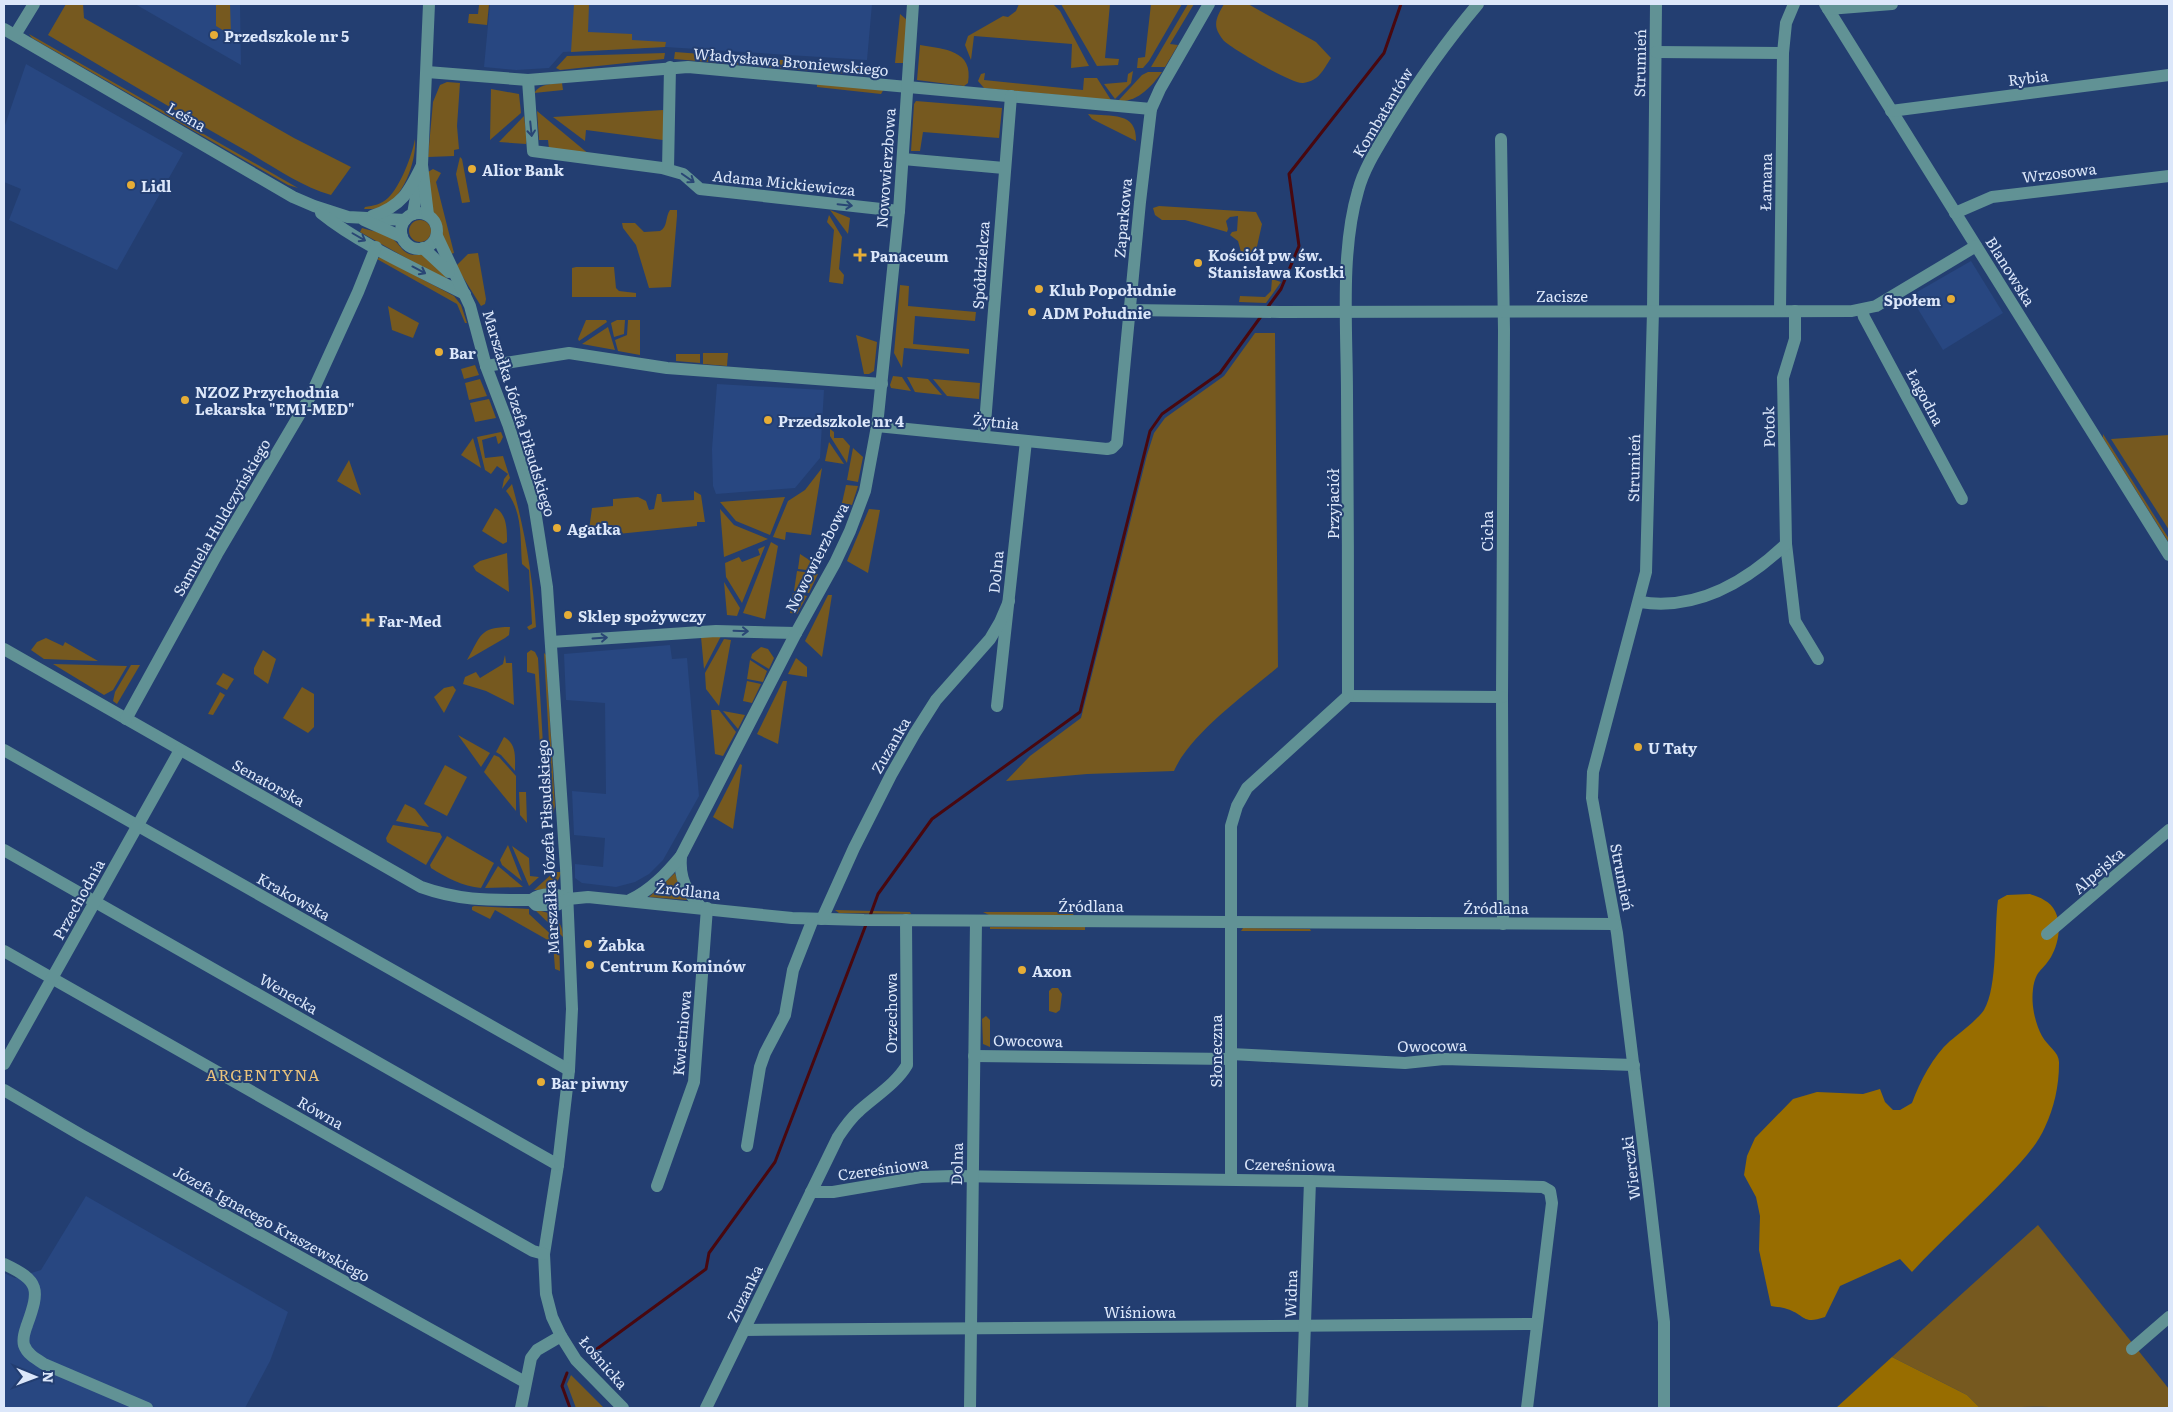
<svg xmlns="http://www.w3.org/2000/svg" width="2173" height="1412" viewBox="0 0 2173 1412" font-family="Literata,serif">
	<rect width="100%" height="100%" fill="#233e71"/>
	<!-- built -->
	<g fill="#284781">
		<polygon points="135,4 240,4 241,65"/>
		<polygon points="490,4 872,4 867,60 665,47 563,52 549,68 516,70 484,67"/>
		<polygon points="26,64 183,153 117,270 9,220 21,189 4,182 4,128"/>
		<polygon points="1971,261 2003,313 1943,350 1910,296"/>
		<polygon points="717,384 824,390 820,458 795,488 716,494 713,486 712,449"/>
		<polygon points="670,645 672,659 687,658 699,796 663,860 649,874 635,882 616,887 582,883 575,878 575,864 603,867 605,838 574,835 572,791 606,794 605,703 566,700 564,654"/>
		<polygon points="86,1196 288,1312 270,1361 245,1408 4,1408 4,1273 15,1278 41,1270"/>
	</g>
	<!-- green -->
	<g fill="#76591f">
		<path d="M66,4H83L84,18L294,138L351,167L331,195C300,186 271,165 243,149C177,112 113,73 48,35Z"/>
		<polygon points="216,4 230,4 231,35 216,26"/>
		<polygon points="470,4 489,4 487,25 468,23 469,14 478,14 479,5"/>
		<polygon points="574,4 589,4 588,32 632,34 632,40 666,42 665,47 571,52"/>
		<polygon points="1019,4 1053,4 1060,11 1089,66 1071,68 1072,44 974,36 971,60 965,45 968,36 1003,16 1008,17 1016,11"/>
		<polygon points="1061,4 1110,4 1105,58 1119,59 1118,65 1097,66"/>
		<polygon points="1151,4 1182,4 1149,61 1143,68 1137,68 1138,58 1145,57"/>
		<polygon points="1188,4 1194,4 1170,44 1178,45 1165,67 1151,67"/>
		<path d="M1224,4H1248L1316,42L1331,58C1323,70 1319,81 1303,83C1294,85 1238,52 1228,44C1224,42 1220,36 1218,32C1213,22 1219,13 1224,4Z"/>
		<polygon points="900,14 907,20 904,63 895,63"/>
		<polygon points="29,34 298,188 288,185 32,38"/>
		<path d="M920,45C944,49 974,50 968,83L964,86L917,80Z"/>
		<polygon points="675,52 874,67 884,77 674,59"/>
		<polygon points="665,53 664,59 560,70 556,68 567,56"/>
		<polygon points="1133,71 1131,83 1115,99 1104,84 1127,82 1128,74"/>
		<path d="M1148,72H1162C1152,86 1137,103 1118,101L1142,75Z"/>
		<polygon points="985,73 984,80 1083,90 1084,78 1097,78 1111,100 984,88 978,81 981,74"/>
		<polygon points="447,82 460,83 457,126 459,149 454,150 454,156 428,157 433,102 440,85"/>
		<path d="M562,83L563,90L534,93C541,83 552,84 562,83Z"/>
		<polygon points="817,84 884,89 881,94 817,87"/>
		<polygon points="491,89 519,94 521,113 490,140"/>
		<polygon points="916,101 1002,108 999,138 923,132 920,151 911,151 914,104"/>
		<polygon points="663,110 663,140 586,130 585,141 553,117"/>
		<polygon points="537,111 590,155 549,149 548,140 539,140"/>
		<path d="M1088,114C1111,117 1137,111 1136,141L1092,119Z"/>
		<polygon points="524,116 527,140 526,144 499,142"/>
		<path d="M415,139C417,161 402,202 380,208C375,209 369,209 364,209L365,207C373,206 382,204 388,198C400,187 412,156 415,139Z"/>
		<polygon points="460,157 462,159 470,202 462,203 456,174"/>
		<polygon points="433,169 441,173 436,182 454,253 451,254 442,239 441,225 431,212 428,172"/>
		<polygon points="1159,206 1256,212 1262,224 1254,260 1243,259 1238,241 1230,235 1232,232 1237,231 1238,216 1230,217 1226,221 1228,229 1227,232 1185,220 1162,220 1155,215 1153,208"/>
		<path d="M670,210H677V216L671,287L649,288L636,245L623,228L622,223H635L644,232L660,231C668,227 665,217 670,210Z"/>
		<polygon points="830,210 850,218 848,234"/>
		<polygon points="829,215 842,237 839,269 844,275 843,284 829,282 834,230 827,222"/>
		<circle cx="420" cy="231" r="11"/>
		<path d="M362,228C371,231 381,232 390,237C402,244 402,259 423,254L448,279L431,272L360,232Z"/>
		<polygon points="478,253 486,299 485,304 481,306 456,266 468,254"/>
		<polygon points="380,257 454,296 461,305 467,323 465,323 457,304 377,259"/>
		<polygon points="576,267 614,267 616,288 619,291 636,293 636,297 572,297 572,268"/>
		<polygon points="1272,279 1281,282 1266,303 1239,302 1240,296 1265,297 1271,291"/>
		<polygon points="900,285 909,286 908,306 976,312 975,321 915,316 913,344 969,349 969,354 904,348 902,368 894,353"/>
		<polygon points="388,306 419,323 413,338 392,330"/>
		<polygon points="586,320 606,320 607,322 579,341 578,339"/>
		<polygon points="617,320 625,320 624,334 614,337 611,323"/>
		<polygon points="628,320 640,320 640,355 618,351 615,340 627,335"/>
		<polygon points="608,327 615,350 582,344"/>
		<path d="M1255,333H1275L1278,667C1246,694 1190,734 1174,771L1087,774L1006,781L1030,756L1081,718L1147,455L1154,433L1165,418L1224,376Z"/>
		<polygon points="856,335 877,342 874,371 869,374 864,374"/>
		<polygon points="703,353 728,353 727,366 703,364"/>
		<polygon points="676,354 700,354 700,363 676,361"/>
		<polygon points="475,365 479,375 464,379 461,369"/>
		<polygon points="893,376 902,377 911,391 891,388 890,385"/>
		<polygon points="907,377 928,379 942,395 915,392"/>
		<polygon points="480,379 487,396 469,400 465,383"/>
		<polygon points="933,379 980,383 979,399 947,396"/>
		<polygon points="489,399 496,418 475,422 470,403"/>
		<polygon points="830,429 834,432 834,438 843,438 850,446 847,463 830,436"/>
		<polygon points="501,432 503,437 500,443 498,444 496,436 482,440 485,458 503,456 510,478 502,489 504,479 508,474 497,466 491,474 485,470 477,437"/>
		<polygon points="2103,434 2169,539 2169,543 2103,438"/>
		<polygon points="2169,435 2169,530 2111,439"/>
		<polygon points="473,438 481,468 461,455"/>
		<polygon points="829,442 844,464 825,461"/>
		<polygon points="853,448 863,457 858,482 847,480"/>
		<polygon points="349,460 361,495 337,481"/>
		<polygon points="822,468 811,535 786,532 785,540 773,537 788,501 805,490"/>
		<path d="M512,484C525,531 533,578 536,627L529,630L527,627L532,624L529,570L522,564C520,538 523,512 506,491Z"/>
		<polygon points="846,485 858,486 852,505 842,503"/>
		<polygon points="694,491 701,495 705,522 697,522 697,526 588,537 592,508 613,506 613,499 638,497 646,501 649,510 654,509 657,494 661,494 662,502 694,500"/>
		<polygon points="785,497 770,535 736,521 720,502"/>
		<path d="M495,508C507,513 507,531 507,542L503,544L482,531Z"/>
		<polygon points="720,509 734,525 768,539 724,557"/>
		<polygon points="869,509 880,510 868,573 847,561"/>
		<polygon points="771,542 778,546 765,619 743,613"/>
		<polygon points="765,546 742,603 726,577 725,563 739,557 742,562 760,555 758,549"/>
		<polygon points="507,553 509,592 476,571 473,566 480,561"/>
		<polygon points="800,554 817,565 815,571 798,569"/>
		<polygon points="797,571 818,574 809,593 794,591"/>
		<polygon points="724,582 740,608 737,616 727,615"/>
		<polygon points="793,593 807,596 797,614 790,613"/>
		<polygon points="828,595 832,595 822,657 805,641"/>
		<path d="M510,627L509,635L505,638L467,660C481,636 479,627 510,627Z"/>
		<polygon points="721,636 704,669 701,637"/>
		<polygon points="46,638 63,646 65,642 98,661 44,659 31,650 37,642"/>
		<polygon points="724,639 731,640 719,706 706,689 705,673"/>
		<polygon points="761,647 768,649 774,658 769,669 751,658 752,654"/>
		<polygon points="263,650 276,659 268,684 254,674 254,668"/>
		<polygon points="531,650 535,652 538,658 543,745 540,746 535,674 527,672 527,653"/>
		<polygon points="544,653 546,655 555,806 553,814"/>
		<polygon points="505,655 506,663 512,663 514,705 486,691 463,684 465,677 476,672 480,678 503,664"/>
		<polygon points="796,658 807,667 807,677 788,674"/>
		<polygon points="750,660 767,671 763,682 747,679"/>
		<polygon points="53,664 127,666 113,690 104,695"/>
		<polygon points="131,665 140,665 117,704 113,701 115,692"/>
		<polygon points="223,673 234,679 227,690 216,684"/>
		<polygon points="747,681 761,684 752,703 743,701"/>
		<polygon points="783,681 787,681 778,744 757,734"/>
		<polygon points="453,686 456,690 444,713 434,697 444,688"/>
		<polygon points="302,687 314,694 314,727 308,733 283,718"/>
		<polygon points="220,692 225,695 213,715 208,714"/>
		<polygon points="711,710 719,710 736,732 723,756 715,754"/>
		<polygon points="723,711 745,715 738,729"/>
		<polygon points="458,735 490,753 481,767"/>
		<path d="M504,737C517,744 515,757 515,771L501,755L496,752Z"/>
		<polygon points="540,749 544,749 548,826 545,827"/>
		<polygon points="494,755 499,757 516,776 516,811 484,772"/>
		<polygon points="740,764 742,765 733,829 713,817"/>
		<polygon points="445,765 467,777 447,816 424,804"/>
		<polygon points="519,792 526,792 527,823 520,815"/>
		<polygon points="405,804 415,809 429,827 396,821"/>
		<polygon points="393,825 440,833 442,837 426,865 387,842 386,838"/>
		<path d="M447,836L494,863L481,888C462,886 447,878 431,868L430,865Z"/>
		<polygon points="508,845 522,881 502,865 500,860"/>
		<polygon points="512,846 529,858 530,876 539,877 529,886"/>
		<polygon points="498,866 523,887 485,888"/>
		<path d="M554,872H561C559,886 546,890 534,890Z"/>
		<polygon points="675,873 680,888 687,900 649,897"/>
		<polygon points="474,906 529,909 529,914 559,942 560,971 555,969 553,943 495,910 490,919 472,910 472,907"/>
		<path d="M535,910C552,912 562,919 563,937Z"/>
		<polygon points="835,910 910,912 911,914 839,913"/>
		<polygon points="983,912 1075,912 1073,915 989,915"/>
		<polygon points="990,927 1085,927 1085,930 990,929"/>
		<polygon points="1243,928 1310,929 1311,931 1241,931"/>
		<polygon points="1052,988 1058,988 1062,994 1060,1010 1056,1013 1049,1011 1049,991"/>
		<polygon points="986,1016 990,1020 990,1047 983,1044 982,1019"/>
		<path d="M2038,1225L2169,1389V1408H2063C2036,1405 2007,1408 1980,1408L1967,1395L1892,1357Z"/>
		<polygon points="571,1375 604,1408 576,1408 567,1384"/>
	</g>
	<!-- forest -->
	<g fill="#986d00">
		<path d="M2030,894C2034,896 2040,897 2044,900C2064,910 2061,940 2051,957C2042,972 2036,969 2033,989C2031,1005 2035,1023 2042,1036C2048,1047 2060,1052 2059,1064C2059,1086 2054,1108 2045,1127C2037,1146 2020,1163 2006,1178C1976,1210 1942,1239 1912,1272L1900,1259L1840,1286L1825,1317C1802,1325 1806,1315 1787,1309C1782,1307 1776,1307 1771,1306L1759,1250L1760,1216L1756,1197L1744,1175L1747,1156L1755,1138L1793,1099L1817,1092L1863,1094L1880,1089L1885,1102L1893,1110H1900L1912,1103C1920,1081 1933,1056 1950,1041C1960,1033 1977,1020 1984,1010C1998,987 1994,928 1998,900L2007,895Z"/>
		<polygon points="1892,1357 1967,1395 1980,1408 1836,1408"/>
	</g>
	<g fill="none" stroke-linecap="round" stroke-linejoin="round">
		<!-- stream -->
		<g stroke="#48080f" stroke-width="3">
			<polyline points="1267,308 1281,289 1299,246 1289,174 1384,53 1401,4"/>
			<polyline points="870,916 878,894 932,819 1080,712 1150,431 1162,414 1220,373 1262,315"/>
			<polyline points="590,1354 706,1269 709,1253 775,1162 867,922"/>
			<polyline points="567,1373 562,1386 570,1408"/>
		</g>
		<!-- minor -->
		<g stroke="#619295" stroke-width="12">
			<polyline points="1656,4 1653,311 1646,572 1593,772 1592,798 1617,933 1648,1184 1664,1322 1664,1408"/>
			<polyline points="1825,4 2169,555"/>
			<polyline points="1828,9 1892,4"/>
			<polyline points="4,29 293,197 314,206 348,217 405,220"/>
			<polyline points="15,35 34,4"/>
			<polyline points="1656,52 1783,53"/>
			<polyline points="427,72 528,80 688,67 1151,109"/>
			<polyline points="528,80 533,151 662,168 683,174 700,189 899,211"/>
			<polyline points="1891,111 2169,75"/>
			<polyline points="1501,139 1504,330 1502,697 1503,924"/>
			<polyline points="903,159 1004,168"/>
			<polyline points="668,169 670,67"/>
			<path d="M321,213C359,244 420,271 465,294"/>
			<polyline points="1955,213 1992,197 2169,176"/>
			<circle cx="419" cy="231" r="18"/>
			<polyline points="413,214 419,179"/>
			<polyline points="428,215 422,165 429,4"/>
			<path d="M372,216C402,206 409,192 422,165"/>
			<polyline points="364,220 402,237"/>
			<polyline points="437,236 470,306 486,366 508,424 534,504 547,587 566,868 572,1009 569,1070 558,1165 544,1254 546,1294 552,1317 561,1336 576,1360 623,1408"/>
			<polyline points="423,248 449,272"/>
			<polyline points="1130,310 1280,312 1852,311 1876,306 1976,246"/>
			<polyline points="1862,310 1864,317 1962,499"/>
			<polyline points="1780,311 1783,53 1786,23 1794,4"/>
			<polyline points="486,366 569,353 667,368 882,384"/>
			<polyline points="877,426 1107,449 1112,448 1117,443 1140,202 1151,109 1160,89 1209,4"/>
			<polyline points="984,436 1011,96"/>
			<polyline points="1786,544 1795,621 1818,659"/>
			<path d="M1640,602C1696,611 1746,582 1786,544L1783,378L1795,339V311"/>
			<polyline points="551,642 716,631 796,633"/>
			<path d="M4,649L421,887C460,901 490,900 531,900C542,892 556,893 568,899"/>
			<polyline points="1348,696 1502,697"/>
			<polyline points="997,706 1026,441"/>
			<polyline points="126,719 217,554 311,395 358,292 376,247"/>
			<polyline points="4,750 569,1070"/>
			<polyline points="4,850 558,1165"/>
			<path d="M681,856C679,878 686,891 701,907"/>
			<polyline points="531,900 536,905 557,905 568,899 588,897 792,918 864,920 1615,924"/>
			<path d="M630,900C651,890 666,874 681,856L796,633L835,563L850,531L865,491L877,426L899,211L913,4"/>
			<polyline points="822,919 854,848 891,775 915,733 936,700 990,639 1000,622 1009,601"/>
			<polyline points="2047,934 2169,830"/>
			<polyline points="4,951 533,1251 544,1254"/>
			<polyline points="1231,1054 1405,1063 1444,1059 1634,1065"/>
			<polyline points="974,1056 1231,1059"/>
			<polyline points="4,1064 180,750"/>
			<polyline points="4,1090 81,1135 525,1382"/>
			<polyline points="747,1146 760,1067 765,1053 785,1015 793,970 813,919"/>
			<path d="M1231,1179V826L1237,806L1247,788L1348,696C1348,595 1348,495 1347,394C1347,330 1340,252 1358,191C1364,168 1378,147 1390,127C1417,83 1445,43 1478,4"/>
			<polyline points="657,1186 694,1082 707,908"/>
			<polyline points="811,1192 833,1192 921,1177 953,1176 1310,1181 1543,1187 1550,1191 1552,1203 1527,1408"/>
			<path d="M4,1264C40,1281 40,1289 27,1325C25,1331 22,1338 24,1345C27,1354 36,1359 44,1364L147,1408"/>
			<polyline points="744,1330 1537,1324"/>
			<polyline points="2132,1349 2169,1317"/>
			<polyline points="521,1408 531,1358 537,1350 561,1336"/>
			<path d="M706,1408L838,1137C844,1128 850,1119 858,1112C874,1097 896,1084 907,1065L906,920"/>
			<polyline points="970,1408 976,921"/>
			<polyline points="1302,1408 1310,1181"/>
		</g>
	</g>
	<!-- one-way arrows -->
	<defs><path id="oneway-shaft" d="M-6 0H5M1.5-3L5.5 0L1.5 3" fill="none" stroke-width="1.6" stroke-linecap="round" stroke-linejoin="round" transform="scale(1.25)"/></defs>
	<g stroke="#294675">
		<use href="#oneway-shaft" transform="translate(531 129) rotate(84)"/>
		<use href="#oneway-shaft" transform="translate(688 178) rotate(35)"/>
		<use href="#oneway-shaft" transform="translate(845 205) rotate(6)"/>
		<use href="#oneway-shaft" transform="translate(359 237) rotate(30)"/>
		<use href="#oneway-shaft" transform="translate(419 270) rotate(28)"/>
		<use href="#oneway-shaft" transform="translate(741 631) rotate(2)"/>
		<use href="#oneway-shaft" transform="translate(600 638) rotate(-4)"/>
	</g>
	<!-- markers -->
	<g fill="#e6ad36" stroke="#233e71" stroke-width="2">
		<circle cx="214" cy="35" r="5"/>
		<circle cx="472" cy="169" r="5"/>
		<circle cx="131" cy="185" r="5"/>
		<path d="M857.5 247.5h5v5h5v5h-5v5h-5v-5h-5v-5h5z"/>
		<circle cx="1198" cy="263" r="5"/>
		<circle cx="1039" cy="289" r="5"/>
		<circle cx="1951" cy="299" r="5"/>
		<circle cx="1032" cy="312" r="5"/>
		<circle cx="439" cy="352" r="5"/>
		<circle cx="185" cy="400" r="5"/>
		<circle cx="768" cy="420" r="5"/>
		<circle cx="557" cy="528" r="5"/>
		<circle cx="568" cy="615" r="5"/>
		<path d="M365.5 612.5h5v5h5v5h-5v5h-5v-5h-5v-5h5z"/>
		<circle cx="1638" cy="747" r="5"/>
		<circle cx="588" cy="944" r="5"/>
		<circle cx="590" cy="965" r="5"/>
		<circle cx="1022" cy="970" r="5"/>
		<circle cx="541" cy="1082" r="5"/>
	</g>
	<g text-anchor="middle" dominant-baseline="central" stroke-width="4" stroke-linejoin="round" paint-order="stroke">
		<!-- poi labels -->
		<g font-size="15" font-weight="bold" fill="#dce7fa" stroke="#233e71" text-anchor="start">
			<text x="224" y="35">Przedszkole nr 5</text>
			<text x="482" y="169">Alior Bank</text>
			<text x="141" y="185">Lidl</text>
			<text x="1208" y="254">Kościół pw. św.<tspan x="1208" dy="17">Stanisława Kostki</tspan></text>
			<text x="870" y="255">Panaceum</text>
			<text x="1049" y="289">Klub Popołudnie</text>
			<text x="1941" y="299" text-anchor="end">Społem</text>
			<text x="1042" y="312">ADM Południe</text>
			<text x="449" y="352">Bar</text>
			<text x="195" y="391">NZOZ Przychodnia<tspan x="195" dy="17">Lekarska "EMI-MED"</tspan></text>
			<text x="778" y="420">Przedszkole nr 4</text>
			<text x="567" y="528">Agatka</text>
			<text x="578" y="615">Sklep spożywczy</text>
			<text x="378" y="620">Far-Med</text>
			<text x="1648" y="747">U Taty</text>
			<text x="598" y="944">Żabka</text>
			<text x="600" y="965">Centrum Kominów</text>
			<text x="1032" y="970">Axon</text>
			<text x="551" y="1082">Bar piwny</text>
		</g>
		<!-- street labels -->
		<g font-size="15" fill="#dce7fa" stroke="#233e71">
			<text transform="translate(791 61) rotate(5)">Władysława Broniewskiego</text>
			<text transform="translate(1639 63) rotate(-89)">Strumień</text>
			<text transform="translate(2028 77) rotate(-7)">Rybia</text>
			<text transform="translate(1382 112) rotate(-59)">Kombatantów</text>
			<text transform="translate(187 116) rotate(30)">Leśna</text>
			<text transform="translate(885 168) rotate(-86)">Nowowierzbowa</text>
			<text transform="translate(2059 172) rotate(-7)">Wrzosowa</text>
			<text transform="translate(784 182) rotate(6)">Adama Mickiewicza</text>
			<text transform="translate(1765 182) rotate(-89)">Łamana</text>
			<text transform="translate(1122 218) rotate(-85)">Zaparkowa</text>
			<text transform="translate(980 265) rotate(-86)">Spółdzielcza</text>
			<text transform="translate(2011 271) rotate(58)">Blanowska</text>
			<text x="1562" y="295">Zacisze</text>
			<text transform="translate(1926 397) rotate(62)">Łagodna</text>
			<text transform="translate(520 413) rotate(73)">Marszałka Józefa Piłsudskiego</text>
			<text transform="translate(996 421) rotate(6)">Żytnia</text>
			<text transform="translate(1768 427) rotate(-91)">Potok</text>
			<text transform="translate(1633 468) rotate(-89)">Strumień</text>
			<text transform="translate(1332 504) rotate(-90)">Przyjaciół</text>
			<text transform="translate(221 517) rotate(-60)">Samuela Huldczyńskiego</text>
			<text transform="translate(1486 531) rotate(-90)">Cicha</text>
			<text transform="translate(816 557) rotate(-63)">Nowowierzbowa</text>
			<text transform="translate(995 572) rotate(-84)">Dolna</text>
			<text transform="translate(890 745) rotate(-60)">Zuzanka</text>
			<text transform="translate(269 782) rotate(29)">Senatorska</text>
			<text transform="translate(547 847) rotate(-93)">Marszałka Józefa Piłsudskiego</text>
			<text transform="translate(2098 870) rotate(-41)">Alpejska</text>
			<text transform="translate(1623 877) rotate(79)">Strumień</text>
			<text transform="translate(688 890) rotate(6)">Źródlana</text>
			<text transform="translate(294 896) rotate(29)">Krakowska</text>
			<text transform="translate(78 899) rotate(-61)">Przechodnia</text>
			<text x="1091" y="905">Źródlana</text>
			<text x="1496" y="907">Źródlana</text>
			<text transform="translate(289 993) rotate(30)">Wenecka</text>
			<text transform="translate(890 1013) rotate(-90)">Orzechowa</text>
			<text transform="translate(681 1033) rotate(-85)">Kwietniowa</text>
			<text transform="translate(1028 1040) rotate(1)">Owocowa</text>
			<text transform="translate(1432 1045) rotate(-1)">Owocowa</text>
			<text transform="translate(1215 1051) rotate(-90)">Słoneczna</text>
			<text transform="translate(321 1112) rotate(30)">Równa</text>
			<text transform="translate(956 1164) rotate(-89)">Dolna</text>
			<text transform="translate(1290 1164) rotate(1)">Czereśniowa</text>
			<text transform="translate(883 1168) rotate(-8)">Czereśniowa</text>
			<text transform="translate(1630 1168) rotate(-97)">Wierczki</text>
			<text transform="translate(272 1223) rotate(29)">Józefa Ignacego Kraszewskiego</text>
			<text transform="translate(744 1293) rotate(-64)">Zuzanka</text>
			<text transform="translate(1290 1294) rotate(-88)">Widna</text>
			<text x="1140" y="1311">Wiśniowa</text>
			<text transform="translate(604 1362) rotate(49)">Łośnicka</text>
		</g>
		<!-- neighbourhood labels -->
		<g font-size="16" letter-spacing="1" fill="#eac37c" stroke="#233e71">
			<text x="263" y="1074">ARGENTYNA</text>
		</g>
	</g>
	<!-- border -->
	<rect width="2173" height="1412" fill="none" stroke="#dce7fa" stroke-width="10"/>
	<!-- north arrow -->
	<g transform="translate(35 1377) rotate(91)" stroke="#233e71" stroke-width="4" paint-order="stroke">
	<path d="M0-4L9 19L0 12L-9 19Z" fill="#dce7fa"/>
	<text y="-8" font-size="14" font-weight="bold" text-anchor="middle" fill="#dce7fa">N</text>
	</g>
</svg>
